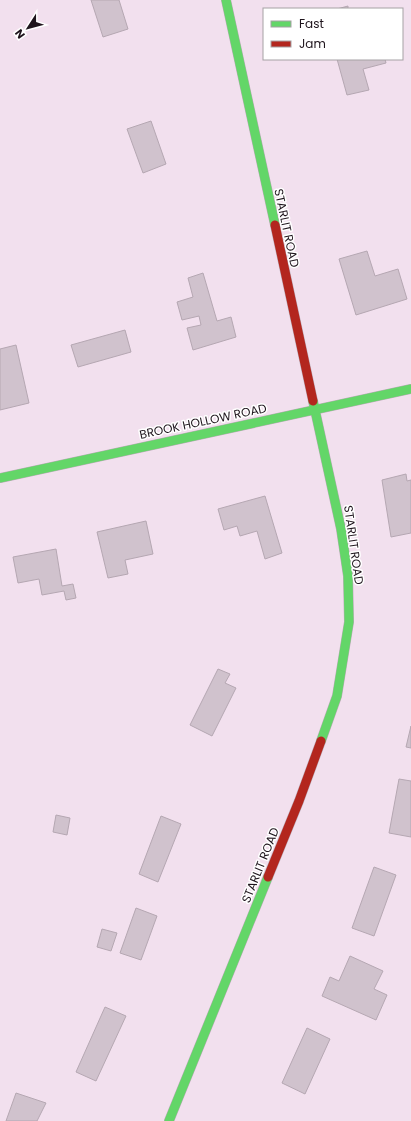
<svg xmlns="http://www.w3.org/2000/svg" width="411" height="1121" viewBox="0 0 411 1121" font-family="Poppins,sans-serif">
	<rect width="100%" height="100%" fill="#f2e0ee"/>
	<!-- building -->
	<g fill="#d0c2cd" stroke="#b5a7b2">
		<polygon points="91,0 119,0 128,29 103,37"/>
		<polygon points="348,6 348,9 337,9"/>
		<polygon points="337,59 385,59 386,63 363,69 369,90 347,95"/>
		<polygon points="151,121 166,164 143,173 127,129"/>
		<polygon points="367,251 375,276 398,269 407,299 356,315 339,259"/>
		<polygon points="203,273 217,321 231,317 236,337 193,350 187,328 201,325 199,316 182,320 177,302 193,297 188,278"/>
		<polygon points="125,330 131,352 78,367 71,345"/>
		<polygon points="16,345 29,403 0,410 0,349"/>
		<polygon points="406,474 407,481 411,480 411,533 391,537 382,480"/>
		<polygon points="265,496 282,553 265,559 257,531 240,536 237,526 224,530 218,509"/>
		<polygon points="146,521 153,554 125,560 128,574 108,578 97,532"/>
		<polygon points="56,549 62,586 73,584 76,598 66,600 64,591 42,595 39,579 18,583 13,557"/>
		<polygon points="218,669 230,674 225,683 236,688 212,736 190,725"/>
		<polygon points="411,726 411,748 406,747"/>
		<polygon points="399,779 411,781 411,837 389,833"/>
		<polygon points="56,815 70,818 67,835 53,832"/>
		<polygon points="161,816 181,824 158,882 139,874"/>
		<polygon points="374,867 396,875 374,936 352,928"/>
		<polygon points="136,908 157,916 141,960 120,953"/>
		<polygon points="102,929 117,933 111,951 97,947"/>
		<polygon points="350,956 383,971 374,989 387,995 376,1020 322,996 330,977 339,981"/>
		<polygon points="105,1007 126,1016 96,1081 76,1072"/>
		<polygon points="307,1028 330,1039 305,1094 282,1083"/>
		<polygon points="16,1093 46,1103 37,1121 6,1121"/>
	</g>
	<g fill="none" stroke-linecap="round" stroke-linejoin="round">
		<!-- fast casing -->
		<g stroke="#b9abb6" stroke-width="10">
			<g id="fast">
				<polyline points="226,0 275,225"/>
				<polyline points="313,401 341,529 348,576 349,622 337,696 321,741"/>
				<polyline points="0,478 411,389"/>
				<polyline points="169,1121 268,877"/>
			</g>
		</g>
		<!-- jam casing -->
		<g stroke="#b9abb6" stroke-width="10">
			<g id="jam">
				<polyline points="275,225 313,401"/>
				<polyline points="268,877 299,801 321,741"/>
			</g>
		</g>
		<!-- fast -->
		<use href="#fast" stroke="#63d668" stroke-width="9"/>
		<!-- jam -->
		<use href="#jam" stroke="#b3261e" stroke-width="9"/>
	</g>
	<g text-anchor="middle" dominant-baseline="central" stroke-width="3" stroke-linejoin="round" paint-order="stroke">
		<!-- street labels -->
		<g font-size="12" fill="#1e141c" stroke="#fff">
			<text transform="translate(287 228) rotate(78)">STARLIT ROAD</text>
			<text transform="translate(203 421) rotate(-12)">BROOK HOLLOW ROAD</text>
			<text transform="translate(354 545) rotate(82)">STARLIT ROAD</text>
			<text transform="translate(260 865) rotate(-68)">STARLIT ROAD</text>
		</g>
	</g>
	<!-- legend -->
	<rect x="263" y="8" width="140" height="52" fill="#ffffff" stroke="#a5a1a4"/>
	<rect x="271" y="21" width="20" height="6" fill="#63d668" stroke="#a5a1a4"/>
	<text x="299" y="28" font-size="12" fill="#1e141c">Fast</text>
	<rect x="271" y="41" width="20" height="6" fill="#b3261e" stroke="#a5a1a4"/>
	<text x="299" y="48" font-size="12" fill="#1e141c">Jam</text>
	<!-- north arrow -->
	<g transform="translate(28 28) rotate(234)" stroke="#ffffff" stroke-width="3" paint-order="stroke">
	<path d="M0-3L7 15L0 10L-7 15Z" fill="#1e141c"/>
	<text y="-6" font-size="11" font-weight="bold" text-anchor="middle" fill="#1e141c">N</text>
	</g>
</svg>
